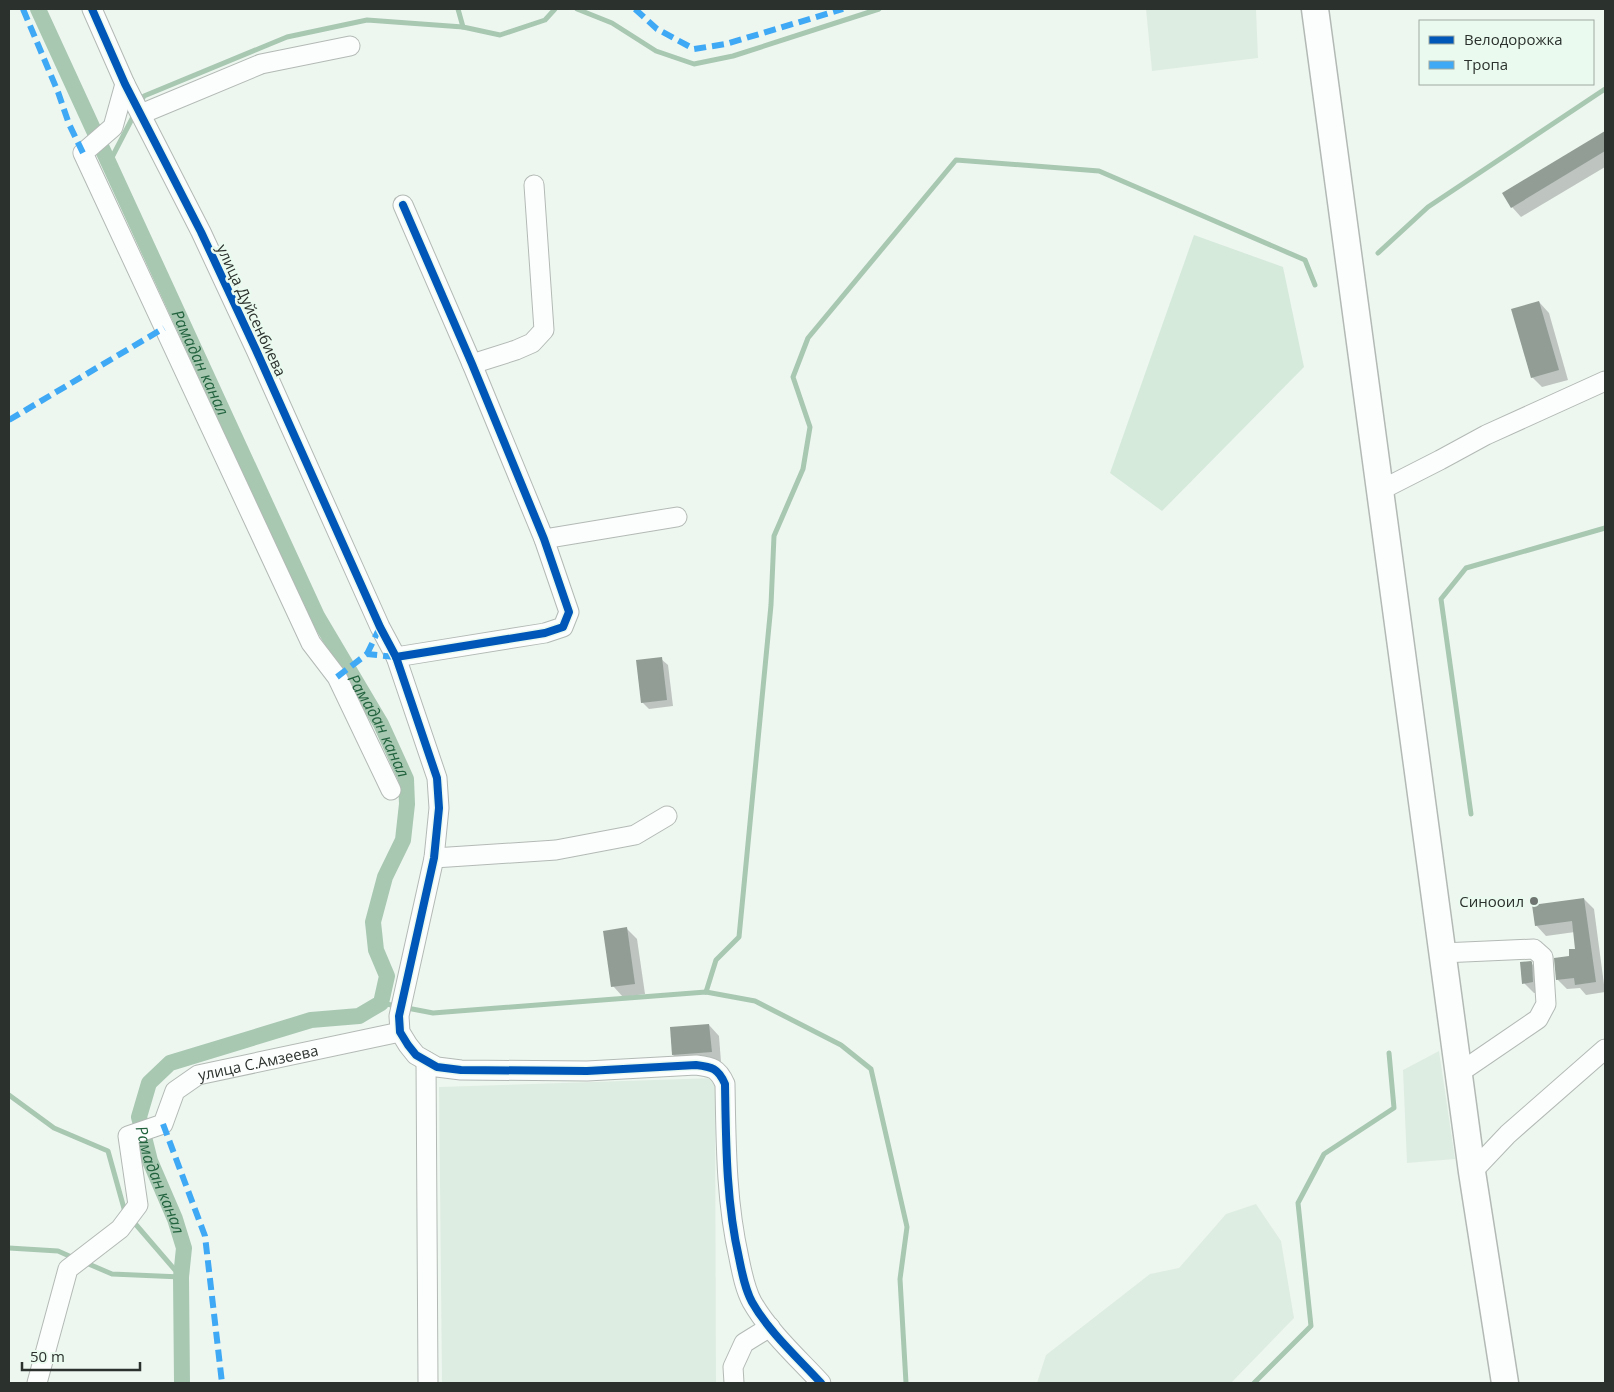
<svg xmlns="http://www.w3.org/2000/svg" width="1614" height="1392" viewBox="0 0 1614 1392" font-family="'Open Sans',sans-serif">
	<rect width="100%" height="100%" fill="#eef6f0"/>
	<!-- built -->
	<g fill="#deede1">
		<polygon points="1146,9 1256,9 1258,58 1152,71"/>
		<polygon points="1439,1051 1455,1159 1407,1163 1403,1070"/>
		<polygon points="715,1078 716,1383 442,1383 439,1087"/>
		<polygon points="1256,1204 1281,1241 1294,1318 1231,1383 1037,1383 1046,1355 1150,1274 1179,1268 1226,1214"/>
	</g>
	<!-- green -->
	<polygon fill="#d5eadb" points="1194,235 1283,267 1304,367 1162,511 1110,473"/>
	<!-- shadow -->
	<g fill="#0003">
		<polygon points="1605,132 1605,167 1521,217 1512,207 1503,193"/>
		<polygon points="1539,302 1549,313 1568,380 1542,387 1532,377"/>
		<polygon points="661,659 668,665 673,706 649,709 642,702"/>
		<polygon points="1584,899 1594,909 1605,992 1586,995 1580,988 1567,989 1557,979 1577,950 1575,932 1546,936 1536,925"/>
		<polygon points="627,929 637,939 645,994 623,997 613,986"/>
		<polygon points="1530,962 1542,974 1543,992 1534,993 1524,983"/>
		<polygon points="709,1025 719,1036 721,1062 683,1065 673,1055"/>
	</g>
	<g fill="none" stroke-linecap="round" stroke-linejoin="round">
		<!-- stream -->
		<g stroke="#a8c8b2" stroke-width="5">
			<polyline points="458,9 463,27"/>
			<polyline points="577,9 612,23 656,51 694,64 733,56 879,9"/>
			<polyline points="140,103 144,96 287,37 367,20 463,27 500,35 545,20 555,9"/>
			<polyline points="109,163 135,113"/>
			<polyline points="1378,253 1428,207 1605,89"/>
			<polyline points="1471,814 1441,599 1466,568 1605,528"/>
			<polyline points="706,992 716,960 739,937 771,605 774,536 803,469 810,427 793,377 808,338 956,160 1099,171 1305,260 1315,285"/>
			<polyline points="381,1003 433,1013 706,992 755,1001 841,1045 871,1069 907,1227 900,1279 906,1383"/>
			<polyline points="9,1095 54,1128 108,1151 125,1212 127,1214"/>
			<polyline points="132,1220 181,1277"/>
			<polyline points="9,1248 58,1251 76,1259"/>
			<polyline points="84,1262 112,1274 181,1277"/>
			<polyline points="1254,1383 1311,1326 1298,1203 1324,1154 1394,1108 1389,1053"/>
		</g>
		<!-- canal -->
		<path stroke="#a8c8b2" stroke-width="16" id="s1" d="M38,9L317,616L381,724L406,779L407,804L403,840L385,877L373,922L376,950L387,976L381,1003L359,1016L311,1020L170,1063L149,1083L139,1117L150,1161L175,1219L184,1248L181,1277L182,1383"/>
	</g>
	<!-- building -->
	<g fill="#929d96">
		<polygon points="1605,131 1605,151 1511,208 1502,193"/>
		<polygon points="1539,301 1559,370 1531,378 1511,309"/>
		<polygon points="662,657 667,700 641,703 636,660"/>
		<polygon points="1584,898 1596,982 1575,985 1574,978 1556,980 1554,958 1569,956 1569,949 1575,949 1572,921 1535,926 1532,905"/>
		<polygon points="627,927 635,984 611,987 603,931"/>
		<polygon points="1531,961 1532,962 1533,982 1522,984 1520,962"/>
		<polygon points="709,1024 712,1052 672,1055 670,1027"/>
	</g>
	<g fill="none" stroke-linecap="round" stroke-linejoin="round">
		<!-- minor casing -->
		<g stroke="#b3bab5" stroke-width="21">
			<g id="minor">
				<path d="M92,9L125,84L201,232L256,350L380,627L396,657L437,778L439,808L434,858L399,1016L400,1032L408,1045L416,1055L437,1067L461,1070L587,1071L696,1065C712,1067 718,1068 725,1084C726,1142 726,1201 739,1258C742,1273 745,1289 752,1302C769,1332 798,1358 821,1383"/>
				<polyline points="125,84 113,127 83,153 311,643 337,677 391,790"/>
				<polyline points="141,114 261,64 350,46"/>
				<polyline points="472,364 516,350 532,343 544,330 534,185"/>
				<polyline points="1381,490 1440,460 1486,435 1605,381"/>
				<polyline points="544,539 677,517"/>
				<polyline points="396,657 545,633 563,627 569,612 544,539 472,364 403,205"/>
				<polyline points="434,858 556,850 635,835 667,816"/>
				<polyline points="1442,953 1534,949 1543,957 1546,1004 1538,1019 1459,1073"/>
				<polyline points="426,1061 428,1383"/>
				<polyline points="1472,1172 1508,1134 1605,1049"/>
				<path id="s2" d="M37,1383L68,1269L120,1229L138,1205L128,1136L163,1124L175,1091L198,1075L400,1032"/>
				<polyline points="734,1383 733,1367 744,1343 770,1327"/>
			</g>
		</g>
		<!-- highway casing -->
		<g stroke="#b3bab5" stroke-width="29">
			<polyline id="highway" points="1315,9 1472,1172 1505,1383"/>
		</g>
		<!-- minor -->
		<use href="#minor" stroke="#fcfefd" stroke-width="19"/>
		<!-- highway -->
		<use href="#highway" stroke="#fcfefd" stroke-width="26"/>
		<!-- quiet -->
		<g stroke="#3fa9f5" stroke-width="6" stroke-dasharray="12 6" stroke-linecap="butt">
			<polyline points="23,9 58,92 69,124 83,153"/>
			<polyline points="635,9 657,29 694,49 726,44 843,9"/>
			<polyline points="9,420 164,328"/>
			<polyline points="367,654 380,627"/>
			<polyline points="337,677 367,654 396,657"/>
			<polyline points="163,1124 205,1236 222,1383"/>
		</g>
		<!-- cycleway casing -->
		<g stroke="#eafaef" stroke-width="11">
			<g id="cycleway">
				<path d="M92,9L125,84L201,232L256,350L380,627L396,657L437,778L439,808L434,858L399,1016L400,1032L408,1045L416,1055L437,1067L461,1070L587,1071L696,1065C712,1067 718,1068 725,1084C726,1142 726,1201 739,1258C742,1273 745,1289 752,1302C769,1332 798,1358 821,1383"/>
				<polyline points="396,657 545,633 563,627 569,612 544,539 472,364 403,205"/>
			</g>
		</g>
		<!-- cycleway -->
		<use href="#cycleway" stroke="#0057b8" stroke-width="8"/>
	</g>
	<!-- markers -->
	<circle fill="#6f7671" stroke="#eafaef" stroke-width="2" cx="1534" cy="901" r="5"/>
	<g text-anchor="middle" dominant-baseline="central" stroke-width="5" stroke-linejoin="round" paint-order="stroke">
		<!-- street labels -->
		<g font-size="15" fill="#2b312d" stroke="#eafaef">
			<text transform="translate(252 310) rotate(65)">улица Дуйсенбиева</text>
			<text stroke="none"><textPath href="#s2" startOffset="445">улица С.Амзеева</textPath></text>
		</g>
		<!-- poi labels -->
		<g font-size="15" fill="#2b312d" stroke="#eafaef" text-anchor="end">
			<text x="1524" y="901">Синооил</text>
		</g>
		<!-- water labels -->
		<g font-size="16" font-style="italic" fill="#22633e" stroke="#eafaef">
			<text stroke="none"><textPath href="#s1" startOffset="389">Рамадан канал</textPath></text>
			<text stroke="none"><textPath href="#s1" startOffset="794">Рамадан канал</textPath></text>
			<text stroke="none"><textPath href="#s1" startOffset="1439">Рамадан канал</textPath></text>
		</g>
	</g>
	<!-- border -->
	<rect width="1614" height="1392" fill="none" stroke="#2b312d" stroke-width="20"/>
	<!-- legend -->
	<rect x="1419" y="20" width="175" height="65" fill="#eafaef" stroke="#9eaaa1"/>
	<rect x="1429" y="36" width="25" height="8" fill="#0057b8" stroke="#9eaaa1"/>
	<text x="1464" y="45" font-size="15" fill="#2b312d">Велодорожка</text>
	<rect x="1429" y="61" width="25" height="8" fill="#3fa9f5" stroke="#9eaaa1"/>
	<text x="1464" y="70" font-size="15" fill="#2b312d">Тропа</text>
	<!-- scale -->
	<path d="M22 1362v8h118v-8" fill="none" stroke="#2b312d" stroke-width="2.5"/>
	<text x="30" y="1362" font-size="15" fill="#2b312d" stroke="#eafaef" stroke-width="4" paint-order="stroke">50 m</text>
</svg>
